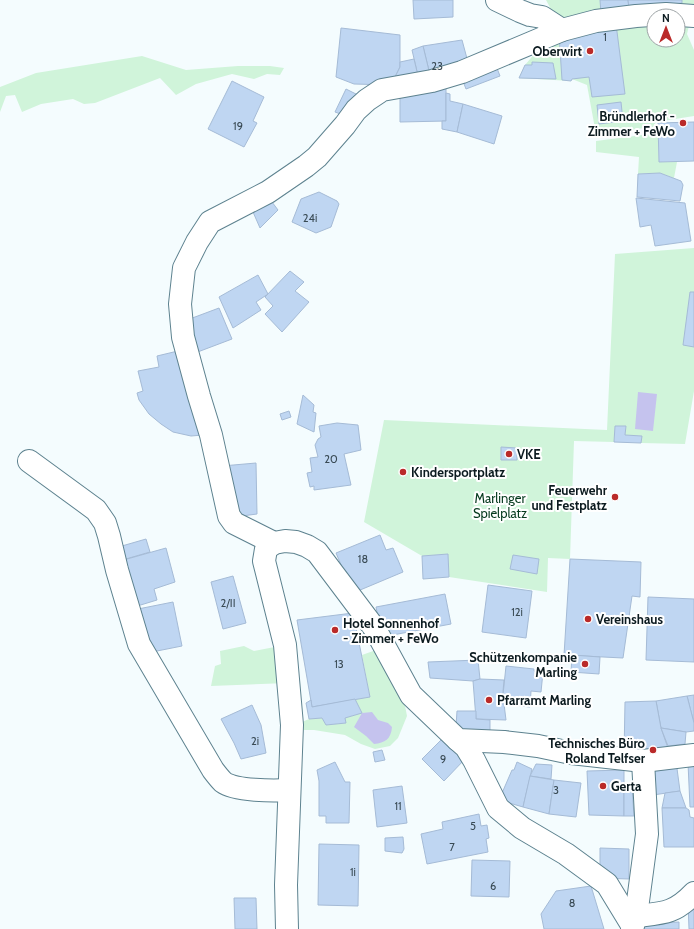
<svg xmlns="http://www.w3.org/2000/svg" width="694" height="929" viewBox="0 0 694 929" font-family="Cabin,sans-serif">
	<rect width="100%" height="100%" fill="#f4fcfe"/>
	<!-- green -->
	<g fill="#d0f4da" fill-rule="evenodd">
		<path d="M546,0H694V5L687,34L694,50V116L656,122L653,127L596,134L587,85L572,79L571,81L519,78L525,65L542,45L554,15ZM654,16H678V40H654Z"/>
		<polygon points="142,56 186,70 238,66 270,66 284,68 280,75 267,74 254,79 232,74 196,84 176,95 160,78 95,103 84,104 73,99 41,104 22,112 15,95 6,96 0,112 0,87 36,73"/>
		<polygon points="658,133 659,162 677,162 674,178 660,173 638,174 639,157 596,152 596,141"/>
		<polygon points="694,248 694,391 685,444 641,443 642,436 625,435 626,427 615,426 614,442 574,441 570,559 548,558 547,592 449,577 448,554 422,556 364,522 384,420 607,430 615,254"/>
		<polygon points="285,645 288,683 211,686 215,666 221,664 220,651 244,646 254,651"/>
		<polygon points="376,650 402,690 407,716 398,738 390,746 375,749 361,744 345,735 314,730 303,730 302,722 309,719 322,718 326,725 346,723 345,718 362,713 355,699 370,697 362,655"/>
	</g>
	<!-- water -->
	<g fill="#c5c3ee">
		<polygon points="638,392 657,394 653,431 635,429"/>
		<path d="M372,712L378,720L388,723L392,727C391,739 385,743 374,744L366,736L354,727L362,713Z"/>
	</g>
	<!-- building -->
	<g fill="#bfd6f2" stroke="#a5bbd6">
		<polygon points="413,0 453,0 453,17 414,19"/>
		<polygon points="600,0 628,0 629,8 601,14"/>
		<polygon points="628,0 682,0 682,3 638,10 629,8"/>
		<polygon points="616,24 625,94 592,97 589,77 572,79 571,81 562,80 559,34"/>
		<polygon points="341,28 400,35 400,67 391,85 354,84 336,77"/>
		<polygon points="462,40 469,66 431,79 423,46"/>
		<polygon points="423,46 431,79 419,80 412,50"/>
		<polygon points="414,59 419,80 394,79 400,67 400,62"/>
		<polygon points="532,62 553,63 556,79 519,78 525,65 532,65"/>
		<polygon points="495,63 500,76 466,89 461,76"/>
		<polygon points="232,81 264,97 253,121 257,123 244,147 208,129"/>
		<polygon points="446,83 446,121 400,122 400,92"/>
		<polygon points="346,89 358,95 349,117 335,112"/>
		<polygon points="446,93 450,94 450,101 463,104 457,132 442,129 442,121 446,121"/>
		<polygon points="621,102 623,121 599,124 597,105"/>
		<polygon points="463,104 502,116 494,144 457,132"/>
		<polygon points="694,122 694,161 659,162 658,123"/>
		<polygon points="660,173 681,181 683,185 680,201 637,197 638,174"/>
		<polygon points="319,192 337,201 339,204 331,227 316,233 292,222 301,199"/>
		<polygon points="636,198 685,203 691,241 655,246 651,225 640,227"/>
		<polygon points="272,202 278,210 260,228 253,212"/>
		<polygon points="290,271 304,282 295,291 309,302 282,332 265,314 273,306 265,297"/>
		<polygon points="258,275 268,294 256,302 261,310 233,328 219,297"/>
		<polygon points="690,292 694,292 694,347 683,345"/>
		<polygon points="219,308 232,339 195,353 187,320"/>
		<polygon points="182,350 203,435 191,436 173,432 161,424 149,414 139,400 137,393 143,391 138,371 159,367 157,356"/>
		<polygon points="303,395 314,405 313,412 316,413 314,432 297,424"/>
		<polygon points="289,411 291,417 282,420 280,414"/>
		<polygon points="337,423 358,425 361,450 344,454 351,485 314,490 314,486 310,487 307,473 312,472 310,458 318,457 315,445 318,439 321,437 319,426"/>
		<polygon points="615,426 626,426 625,435 642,436 641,443 614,442"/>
		<polygon points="501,447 517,448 517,460 501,460"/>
		<polygon points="256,463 257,514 234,517 222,466"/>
		<polygon points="380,535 386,550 393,548 403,572 353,593 336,553"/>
		<polygon points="146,539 150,552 119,561 115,548"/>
		<polygon points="166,548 175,582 154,589 157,600 134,607 120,561"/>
		<polygon points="448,554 449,577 423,579 422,556"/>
		<polygon points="513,555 539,559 537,574 510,569"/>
		<polygon points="570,559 641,562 640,597 632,596 623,658 564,655"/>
		<polygon points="233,576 246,623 223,629 211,582"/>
		<polygon points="488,585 532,591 526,638 482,632"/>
		<polygon points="445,594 451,624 382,637 376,607"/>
		<polygon points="648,597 694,599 694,662 646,660"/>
		<polygon points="173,602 182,646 147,653 138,609"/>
		<polygon points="353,613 370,697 312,707 297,620"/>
		<polygon points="572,655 600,657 599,674 571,672"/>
		<polygon points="478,660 480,679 473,681 430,678 428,662"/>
		<polygon points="506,666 534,669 534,671 543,672 541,692 531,691 530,707 502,704"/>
		<polygon points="480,679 504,680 502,704 504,704 506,720 476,719 473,681"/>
		<polygon points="694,695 694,723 687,696"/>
		<polygon points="687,696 694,723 694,731 686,732 661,728 656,701"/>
		<polygon points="355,699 362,713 345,718 346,723 326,725 322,718 309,719 306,703 311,700 312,707"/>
		<polygon points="656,701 661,728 669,751 624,755 625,702"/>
		<polygon points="252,705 261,725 266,753 241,759 234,743 221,719"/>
		<polygon points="457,711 476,711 476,719 490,720 490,733 461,730 456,726"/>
		<polygon points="661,728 686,732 685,744 668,746"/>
		<polygon points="443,738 465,759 444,781 422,759"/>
		<polygon points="382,750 385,760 375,762 373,752"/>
		<polygon points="676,761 680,791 653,795 650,765"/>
		<polygon points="335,762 345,782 350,782 349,823 326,823 326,816 319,816 319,781 317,770"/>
		<polygon points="517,762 532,769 523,807 499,800 512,770 514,770"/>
		<polygon points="688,763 694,763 694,807 690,807"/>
		<polygon points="536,764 552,765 551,779 530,776"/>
		<polygon points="624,770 624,816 589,815 587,771"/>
		<polygon points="530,776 554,780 549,814 523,807"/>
		<polygon points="554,780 581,783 576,817 549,814"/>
		<polygon points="402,786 407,823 377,827 373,790"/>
		<polygon points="624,787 632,787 634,816 624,816"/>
		<polygon points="680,791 686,808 662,808 665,793"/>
		<polygon points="662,808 686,808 689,810 690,817 694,818 694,847 664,847"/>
		<polygon points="479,814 481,826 487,825 489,838 486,839 488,852 427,864 421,834 443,829 442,822"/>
		<polygon points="403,837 404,849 402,853 385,851 385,838"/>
		<polygon points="319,844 359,845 358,906 318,905"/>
		<polygon points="600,848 629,849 629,879 600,878"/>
		<polygon points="472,860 510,861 509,897 471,896"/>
		<polygon points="591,886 604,929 544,929 541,914 556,891"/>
		<polygon points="234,898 256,898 257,929 235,929"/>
		<polygon points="688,902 694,902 694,929 689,929"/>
		<polygon points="679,922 679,929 639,929 639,924"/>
	</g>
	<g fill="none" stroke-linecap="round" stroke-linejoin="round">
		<!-- minor casing -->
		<g stroke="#5d828f" stroke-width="24">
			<g id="minor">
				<polyline points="497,0 520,11 530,15 542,17 562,30"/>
				<polyline points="694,16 666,14 636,16 596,21 562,30 462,72 432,81 382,90 367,100 356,110 345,125 317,157 306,166 268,192 210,222 197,242 184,268 180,304 183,337 199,396 211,435 229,516 234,523 274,543 285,541 296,542 307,546 317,552 375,629 411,695 458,740 504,742 538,746 571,753 643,761 694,755"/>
				<path d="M29,461L96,510L105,523L109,536L117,570L139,644L213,770C216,774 220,779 223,782C235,791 274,791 289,790"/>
				<polyline points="274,543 266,549 264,561 285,645 292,725 286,885 287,929"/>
				<polyline points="458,740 466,747 474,760 498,808 522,828 566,854 607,884 632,925"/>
				<path d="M636,916C663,913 674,914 694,893"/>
				<polyline points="632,929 636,916 647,834 643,761"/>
			</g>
		</g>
		<!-- minor -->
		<use href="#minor" stroke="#fff" stroke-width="22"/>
	</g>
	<!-- markers -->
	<g fill="#ba2a29" stroke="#fff" stroke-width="1.5">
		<circle cx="590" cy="51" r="4"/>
		<circle cx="683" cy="123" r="4"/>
		<circle cx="509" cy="454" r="4"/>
		<circle cx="403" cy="472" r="4"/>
		<circle cx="615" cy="497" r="4"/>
		<circle cx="588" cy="619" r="4"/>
		<circle cx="335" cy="630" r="4"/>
		<circle cx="585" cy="664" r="4"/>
		<circle cx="489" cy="700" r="4"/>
		<circle cx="653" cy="750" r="4"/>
		<circle cx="603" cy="786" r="4"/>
	</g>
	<g text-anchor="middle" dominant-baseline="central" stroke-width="4" stroke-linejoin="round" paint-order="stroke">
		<!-- number labels -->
		<g font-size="11" fill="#394a54">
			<text x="605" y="37">1</text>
			<text x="437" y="66">23</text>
			<text x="238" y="126">19</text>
			<text x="310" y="218">24i</text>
			<text x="331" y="459">20</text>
			<text x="363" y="559">18</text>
			<text x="228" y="603">2/II</text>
			<text x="517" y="612">12i</text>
			<text x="339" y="664">13</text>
			<text x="255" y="741">2i</text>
			<text x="443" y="759">9</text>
			<text x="556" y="790">3</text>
			<text x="398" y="806">11</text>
			<text x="473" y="826">5</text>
			<text x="452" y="847">7</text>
			<text x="353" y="872">1i</text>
			<text x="493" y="886">6</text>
			<text x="572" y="903">8</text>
		</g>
		<!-- poi labels -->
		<g font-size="13" font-weight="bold" fill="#0c1b20" stroke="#fff" text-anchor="start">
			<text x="582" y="51" text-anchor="end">Oberwirt</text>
			<text x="675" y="116" text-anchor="end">Bründlerhof -<tspan x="675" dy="15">Zimmer + FeWo</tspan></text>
			<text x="517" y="454">VKE</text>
			<text x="411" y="472">Kindersportplatz</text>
			<text x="607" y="490" text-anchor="end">Feuerwehr<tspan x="607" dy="15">und Festplatz</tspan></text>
			<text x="596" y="619">Vereinshaus</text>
			<text x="343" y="623">Hotel Sonnenhof<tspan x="343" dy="15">- Zimmer + FeWo</tspan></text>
			<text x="577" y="657" text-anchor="end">Schützenkompanie<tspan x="577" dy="15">Marling</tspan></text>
			<text x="497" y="700">Pfarramt Marling</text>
			<text x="645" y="743" text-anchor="end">Technisches Büro<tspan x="645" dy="15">Roland Telfser</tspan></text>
			<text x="611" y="786">Gerta</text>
		</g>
		<!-- park labels -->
		<g font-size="13" fill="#073b1f" stroke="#fff">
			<text x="500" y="498">Marlinger<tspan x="500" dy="15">Spielplatz</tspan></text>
		</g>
	</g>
	<!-- north arrow -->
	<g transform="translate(666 28)"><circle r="19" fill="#ffffff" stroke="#9ea4a6"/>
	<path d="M0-3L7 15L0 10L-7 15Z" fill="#ba2a29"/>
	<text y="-6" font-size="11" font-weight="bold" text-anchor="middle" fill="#0c1b20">N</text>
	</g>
</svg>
